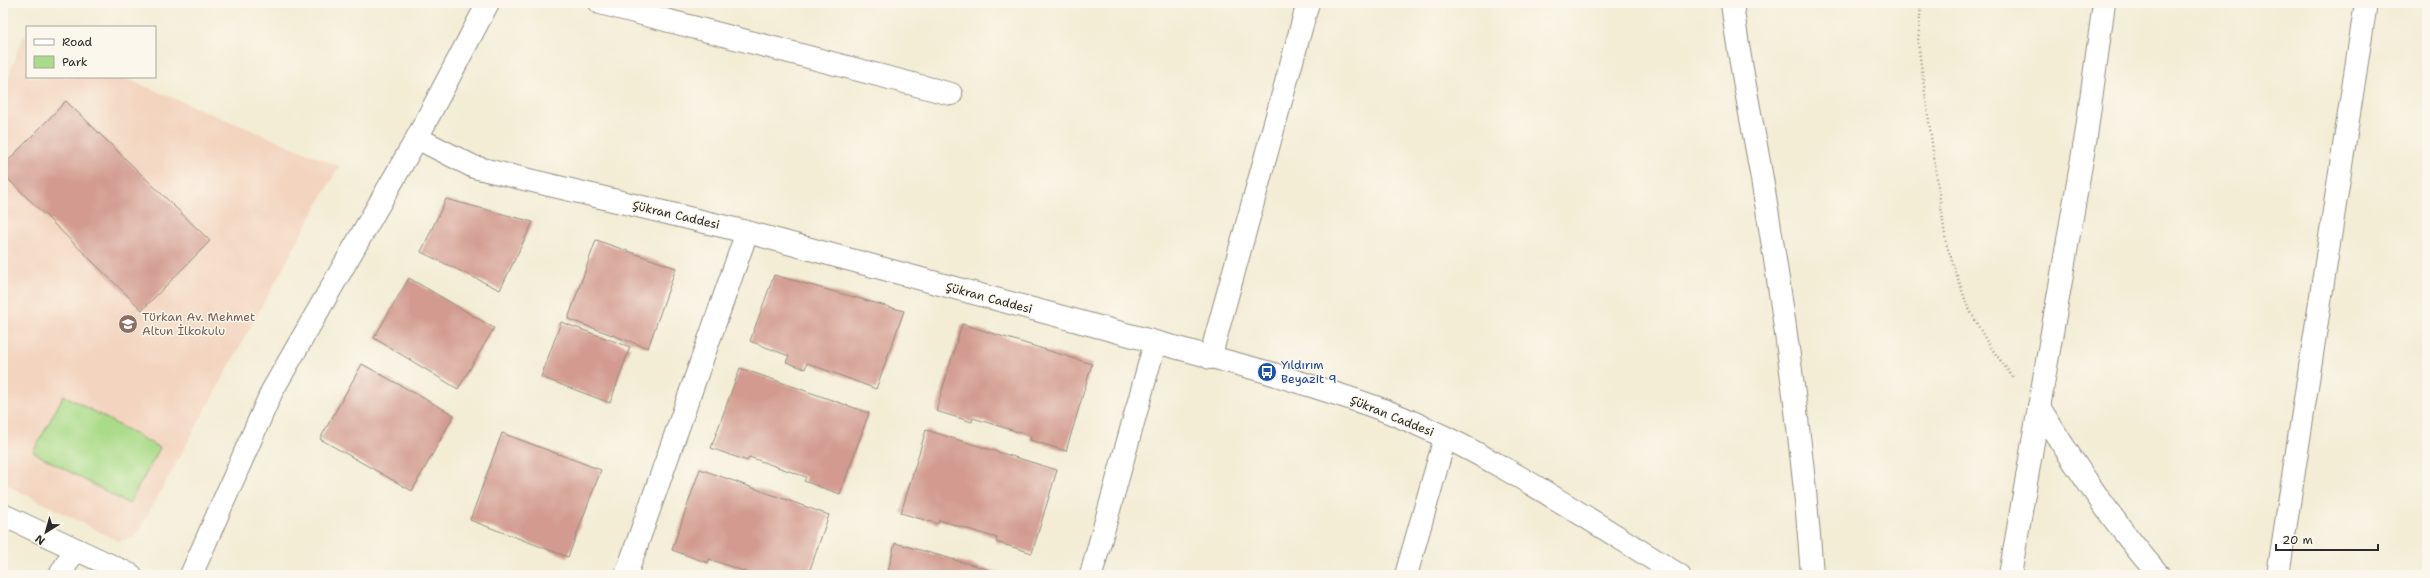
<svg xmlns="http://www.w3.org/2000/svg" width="2430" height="578" viewBox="0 0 2430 578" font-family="'Shantell Sans',sans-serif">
	<rect width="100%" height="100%" fill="#fbf7ec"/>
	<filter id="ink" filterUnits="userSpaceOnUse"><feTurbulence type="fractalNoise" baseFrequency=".025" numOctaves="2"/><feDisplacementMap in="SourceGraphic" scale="8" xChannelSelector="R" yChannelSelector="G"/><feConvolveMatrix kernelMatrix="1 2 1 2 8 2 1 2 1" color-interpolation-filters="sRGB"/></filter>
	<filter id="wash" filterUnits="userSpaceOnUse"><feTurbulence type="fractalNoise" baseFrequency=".012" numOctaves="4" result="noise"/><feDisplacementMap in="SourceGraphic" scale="16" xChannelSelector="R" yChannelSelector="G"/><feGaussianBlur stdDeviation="0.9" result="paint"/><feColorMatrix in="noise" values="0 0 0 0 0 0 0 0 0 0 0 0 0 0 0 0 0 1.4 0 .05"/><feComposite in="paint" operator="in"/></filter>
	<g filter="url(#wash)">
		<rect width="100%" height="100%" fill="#f3edd6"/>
		<!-- built -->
		<polygon fill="#f3d4be" points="23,36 27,38 27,77 122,77 339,166 135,538 118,541 3,483 3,92"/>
		<!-- green -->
		<polygon fill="#aadb89" stroke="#6a835a" points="64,395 160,448 129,504 33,452"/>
		<g id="blocks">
			<!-- building -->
			<g fill="#d39b90">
				<polygon points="66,101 210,241 142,310 3,174 3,166"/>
				<polygon points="446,199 533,222 500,290 421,252"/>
				<polygon points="596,240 676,268 648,348 568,319"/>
				<polygon points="774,275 904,311 876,389 807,363 805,369 786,362 789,356 750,341"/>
				<polygon points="409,278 494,328 458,389 374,338"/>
				<polygon points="561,322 630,347 610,403 541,377"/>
				<polygon points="962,324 1092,364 1066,451 1030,440 1031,436 973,418 972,422 936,411"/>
				<polygon points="362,364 454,415 412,491 320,439"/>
				<polygon points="740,368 869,413 840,494 804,481 806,477 749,457 747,461 711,448"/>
				<polygon points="926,430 1057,470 1032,553 996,542 997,538 939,520 938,524 901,513"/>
				<polygon points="502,433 601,470 568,557 470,520"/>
				<polygon points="700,469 829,515 808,575 755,575 709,559 708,563 672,550"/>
				<polygon points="895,543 1008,575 887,575"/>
			</g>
		</g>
	</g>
	<g filter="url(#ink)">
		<use href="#blocks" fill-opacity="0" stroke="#8f8c80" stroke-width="1"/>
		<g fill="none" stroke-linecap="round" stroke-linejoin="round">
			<!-- minor casing -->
			<g stroke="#8f8c80" stroke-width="24">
				<g id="minor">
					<polyline points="600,3 951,94"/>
					<path d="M1732,3C1739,62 1752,120 1762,179C1784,310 1803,442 1812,575"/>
					<polyline points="1210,358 1308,3"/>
					<path d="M2039,407C2075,466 2113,523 2159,575"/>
					<polyline points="3,515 131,575"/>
					<polyline points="60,575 75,549"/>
					<polyline points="626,575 747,232"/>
					<polyline points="1091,575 1155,343"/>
					<polyline points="1406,575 1445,438"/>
					<polyline points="2010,575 2086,136 2104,3"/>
					<polyline points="2278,575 2366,3"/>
				</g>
			</g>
			<!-- tertiary casing -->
			<g stroke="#8f8c80" stroke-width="24">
				<g id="tertiary">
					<path d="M417,138L474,167L747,232L1267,372C1307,385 1347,396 1386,411C1490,452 1584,517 1679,575"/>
					<polyline points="191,575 272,391 417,138 488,3"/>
				</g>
			</g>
			<!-- path -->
			<polyline stroke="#8f8c80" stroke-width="2.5" stroke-dasharray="1 3" stroke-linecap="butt" points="1921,3 1918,43 1946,243 1967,305 1987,342 2014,379"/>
			<!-- minor -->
			<use href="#minor" stroke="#fff" stroke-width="22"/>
			<!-- tertiary -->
			<use href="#tertiary" stroke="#fff" stroke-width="22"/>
		</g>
	</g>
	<!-- icons -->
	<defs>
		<g id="school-disc" transform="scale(1)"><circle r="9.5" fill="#8d6e63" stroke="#fbf7ec"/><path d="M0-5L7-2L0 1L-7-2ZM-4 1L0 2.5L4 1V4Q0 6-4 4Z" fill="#fff"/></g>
		<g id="bus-disc" transform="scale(1)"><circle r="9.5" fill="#1a4fb4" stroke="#fbf7ec"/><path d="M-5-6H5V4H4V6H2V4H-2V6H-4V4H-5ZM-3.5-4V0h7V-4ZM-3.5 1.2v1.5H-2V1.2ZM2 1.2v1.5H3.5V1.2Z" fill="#fff"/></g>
	</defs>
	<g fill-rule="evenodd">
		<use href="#school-disc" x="128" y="324"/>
		<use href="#bus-disc" x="1267" y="372"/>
	</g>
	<g text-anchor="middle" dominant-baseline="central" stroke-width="3" stroke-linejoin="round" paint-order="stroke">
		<!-- street labels -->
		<g font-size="12" fill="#2b2b2b" stroke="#fbf7ec">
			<text transform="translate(676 215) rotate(13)">Şükran Caddesi</text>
			<text transform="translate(989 298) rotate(15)">Şükran Caddesi</text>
			<text transform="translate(1392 416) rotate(22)">Şükran Caddesi</text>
		</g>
		<!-- education labels -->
		<g font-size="12" fill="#785e54" stroke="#fbf7ec" text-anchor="start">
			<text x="142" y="317">Türkan Av. Mehmet<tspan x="142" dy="14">Altun İlkokulu</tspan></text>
		</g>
		<!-- transit labels -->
		<g font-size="12" fill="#164399" stroke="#fbf7ec" text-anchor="start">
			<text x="1281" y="365">Yıldırım<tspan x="1281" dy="14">Beyazit 9</tspan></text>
		</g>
	</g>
	<!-- margin -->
	<rect width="2430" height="578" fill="none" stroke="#fbf7ec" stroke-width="16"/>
	<!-- legend -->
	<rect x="26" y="26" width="130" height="52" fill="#fbf7ec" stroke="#a8a59f"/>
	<rect x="34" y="39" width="20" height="6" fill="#ffffff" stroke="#a8a59f"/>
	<text x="62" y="46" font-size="12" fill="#2b2b2b">Road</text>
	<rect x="34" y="56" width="20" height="12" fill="#aadb89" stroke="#a8a59f"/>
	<text x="62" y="66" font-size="12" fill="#2b2b2b">Park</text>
	<!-- north arrow -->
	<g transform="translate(46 532) rotate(217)" stroke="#fbf7ec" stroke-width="3" paint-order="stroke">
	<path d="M0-3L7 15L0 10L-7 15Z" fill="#2b2b2b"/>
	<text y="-6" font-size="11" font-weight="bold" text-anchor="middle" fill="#2b2b2b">N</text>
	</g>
	<!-- scale -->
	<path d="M2276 544v6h102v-6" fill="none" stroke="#2b2b2b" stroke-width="2"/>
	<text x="2282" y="544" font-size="12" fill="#2b2b2b" stroke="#fbf7ec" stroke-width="3" paint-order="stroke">20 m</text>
</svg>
